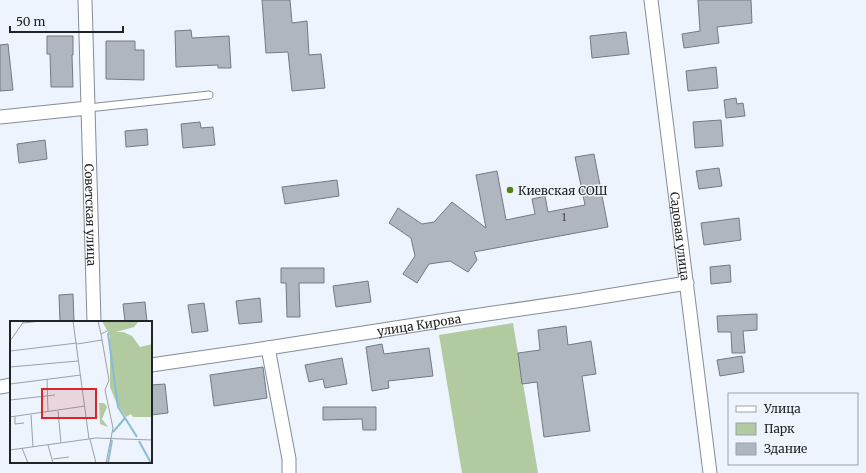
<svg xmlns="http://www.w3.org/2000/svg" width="866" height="473" viewBox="0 0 866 473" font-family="Merriweather,serif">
	<rect width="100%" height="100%" fill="#edf4fd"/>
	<!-- green -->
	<polygon fill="#b1ca9f" points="513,323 538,473 462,473 439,335"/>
	<!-- building -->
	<g fill="#afb6bf" stroke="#737a81">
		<polygon points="262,0 290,0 292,23 307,21 309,55 321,54 325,88 292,91 288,52 266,53"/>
		<polygon points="698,0 751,0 752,23 717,27 719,43 684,48 682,34 700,31"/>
		<polygon points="191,30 192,38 229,36 231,68 218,68 218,65 176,67 175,31"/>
		<polygon points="626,32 629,54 592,58 590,36"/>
		<polygon points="47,36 73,36 73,55 72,55 73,87 51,87 50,54 47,54"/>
		<polygon points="106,41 135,41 135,50 144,50 144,80 106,79"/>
		<polygon points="8,44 13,90 0,91 0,45"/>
		<polygon points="716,67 718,88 688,91 686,71"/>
		<polygon points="736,98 737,104 743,103 745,116 726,118 724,100"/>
		<polygon points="721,120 723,146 695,148 693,122"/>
		<polygon points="200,122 201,128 213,127 215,145 183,148 181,124"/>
		<polygon points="147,129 148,145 126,147 125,131"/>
		<polygon points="45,140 47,159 19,163 17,144"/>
		<polygon points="594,154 608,227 474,252 477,260 468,272 450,261 429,264 417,283 403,274 415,256 411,238 389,223 398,208 422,224 434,222 452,202 486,228 476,175 497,171 506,220 535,214 532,199 545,196 548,212 585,205 575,157"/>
		<polygon points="719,168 722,186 699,189 696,171"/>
		<polygon points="337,180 339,196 285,204 282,187"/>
		<polygon points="739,218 741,240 704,245 701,223"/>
		<polygon points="730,265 731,282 711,284 710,267"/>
		<polygon points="281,268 324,268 324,283 299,283 300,317 287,317 286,283 281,283"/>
		<polygon points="368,281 371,302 336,307 333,286"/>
		<polygon points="73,294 74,322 60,322 59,295"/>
		<polygon points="260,298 262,322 239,324 236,301"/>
		<polygon points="145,302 147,322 125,322 123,304"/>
		<polygon points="204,303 208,331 192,333 188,305"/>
		<polygon points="757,314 757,330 743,331 745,353 732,353 731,332 718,332 717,316"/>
		<polygon points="566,326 568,345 591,341 596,374 582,376 590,431 544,437 537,382 522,384 518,353 540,350 538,330"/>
		<polygon points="382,344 384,354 429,348 433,376 388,381 389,388 372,391 366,347"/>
		<polygon points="742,356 744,372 720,376 717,360"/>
		<polygon points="342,358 347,384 325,388 323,379 309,382 305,365"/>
		<polygon points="263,367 267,398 214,406 210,375"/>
		<polygon points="165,384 168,413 151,415 151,385"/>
		<polygon points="323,407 376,407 376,430 363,430 362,419 323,420"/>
	</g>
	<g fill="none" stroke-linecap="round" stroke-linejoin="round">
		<!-- lane casing -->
		<g stroke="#868d95" stroke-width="9">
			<polyline id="lane" points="88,108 209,95"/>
		</g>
		<!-- street casing -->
		<g stroke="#868d95" stroke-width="15">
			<g id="street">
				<path id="s1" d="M85,0L94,322"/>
				<path id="s2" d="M651,0L710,473"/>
				<polyline points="0,117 88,108"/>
				<polyline points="268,348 289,459 289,473"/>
				<path id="s3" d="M151,365L268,348L453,319L576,301L687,283"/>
				<polyline points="0,387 11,385"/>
			</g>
		</g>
		<!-- lane -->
		<use href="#lane" stroke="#fff" stroke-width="7"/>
		<!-- street -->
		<use href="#street" stroke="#fff" stroke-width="13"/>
	</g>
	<!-- markers -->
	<circle fill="#518112" stroke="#edf4fd" stroke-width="1.5" cx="510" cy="190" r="4"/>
	<g text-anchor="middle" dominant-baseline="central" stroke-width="3" stroke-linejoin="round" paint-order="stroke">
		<!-- number labels -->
		<g font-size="10" fill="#44484d">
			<text x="564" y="217">1</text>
		</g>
		<!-- poi labels -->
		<g font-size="12" fill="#212427" stroke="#edf4fd" text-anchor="start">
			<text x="518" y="190">Киевская СОШ</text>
		</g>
		<!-- street labels -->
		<g font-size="12" fill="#212427" stroke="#edf4fd">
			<text stroke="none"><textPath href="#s1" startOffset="215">Советская улица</textPath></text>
			<text stroke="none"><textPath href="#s2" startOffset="238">Садовая улица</textPath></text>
			<text stroke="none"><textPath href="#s3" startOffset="271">улица Кирова</textPath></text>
		</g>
	</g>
	<!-- overview -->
	<g transform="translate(10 321)">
		<rect width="142" height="142" fill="#edf4fd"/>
		<path d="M92,0H129L124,6L106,11H113L122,15L130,26L142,23V96H123L121,93L116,96L107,83L100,66V15ZM89,82H94L97,86L92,98L98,106L90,103Z" fill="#b1ca9f"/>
		<path fill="none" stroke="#8abcd8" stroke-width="2" d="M98,12L108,86L115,97M103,111L115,97L127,116M129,120L141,142M98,142L102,119"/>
		<path fill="none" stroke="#9ba1a7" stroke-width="1" d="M63,0L79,118M88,0L91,13M13,2L32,0M0,20L14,0M67,23L92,19M0,30L67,22M0,46L68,40M37,58L38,91M0,63L71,54M0,79L45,74M48,90L51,122M21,94L23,126M0,96L75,85M5,96V103L14,102M80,118L86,142M38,124L43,142M12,127L18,142M0,129L86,117L142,119M43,138L59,136M96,142L103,107L95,69L99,59L91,13L97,10"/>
		<path fill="#d62828" fill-opacity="0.15" stroke="#d62828" stroke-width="2" d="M32,68H86V97H32Z"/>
		<rect width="142" height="142" fill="none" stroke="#212427" stroke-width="2"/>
	</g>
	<!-- legend -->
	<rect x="728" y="393" width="130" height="72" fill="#edf4fd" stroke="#9ba1a7"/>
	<rect x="736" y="406" width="20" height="6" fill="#ffffff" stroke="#9ba1a7"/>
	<text x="764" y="413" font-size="12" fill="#212427">Улица</text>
	<rect x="736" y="423" width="20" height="12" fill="#b1ca9f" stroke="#9ba1a7"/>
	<text x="764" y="433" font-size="12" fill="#212427">Парк</text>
	<rect x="736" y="443" width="20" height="12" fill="#afb6bf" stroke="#9ba1a7"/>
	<text x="764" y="453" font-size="12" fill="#212427">Здание</text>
	<!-- scale -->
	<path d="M10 26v6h113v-6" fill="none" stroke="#212427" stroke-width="2"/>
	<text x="16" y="26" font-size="12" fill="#212427" stroke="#edf4fd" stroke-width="3" paint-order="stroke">50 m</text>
</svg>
